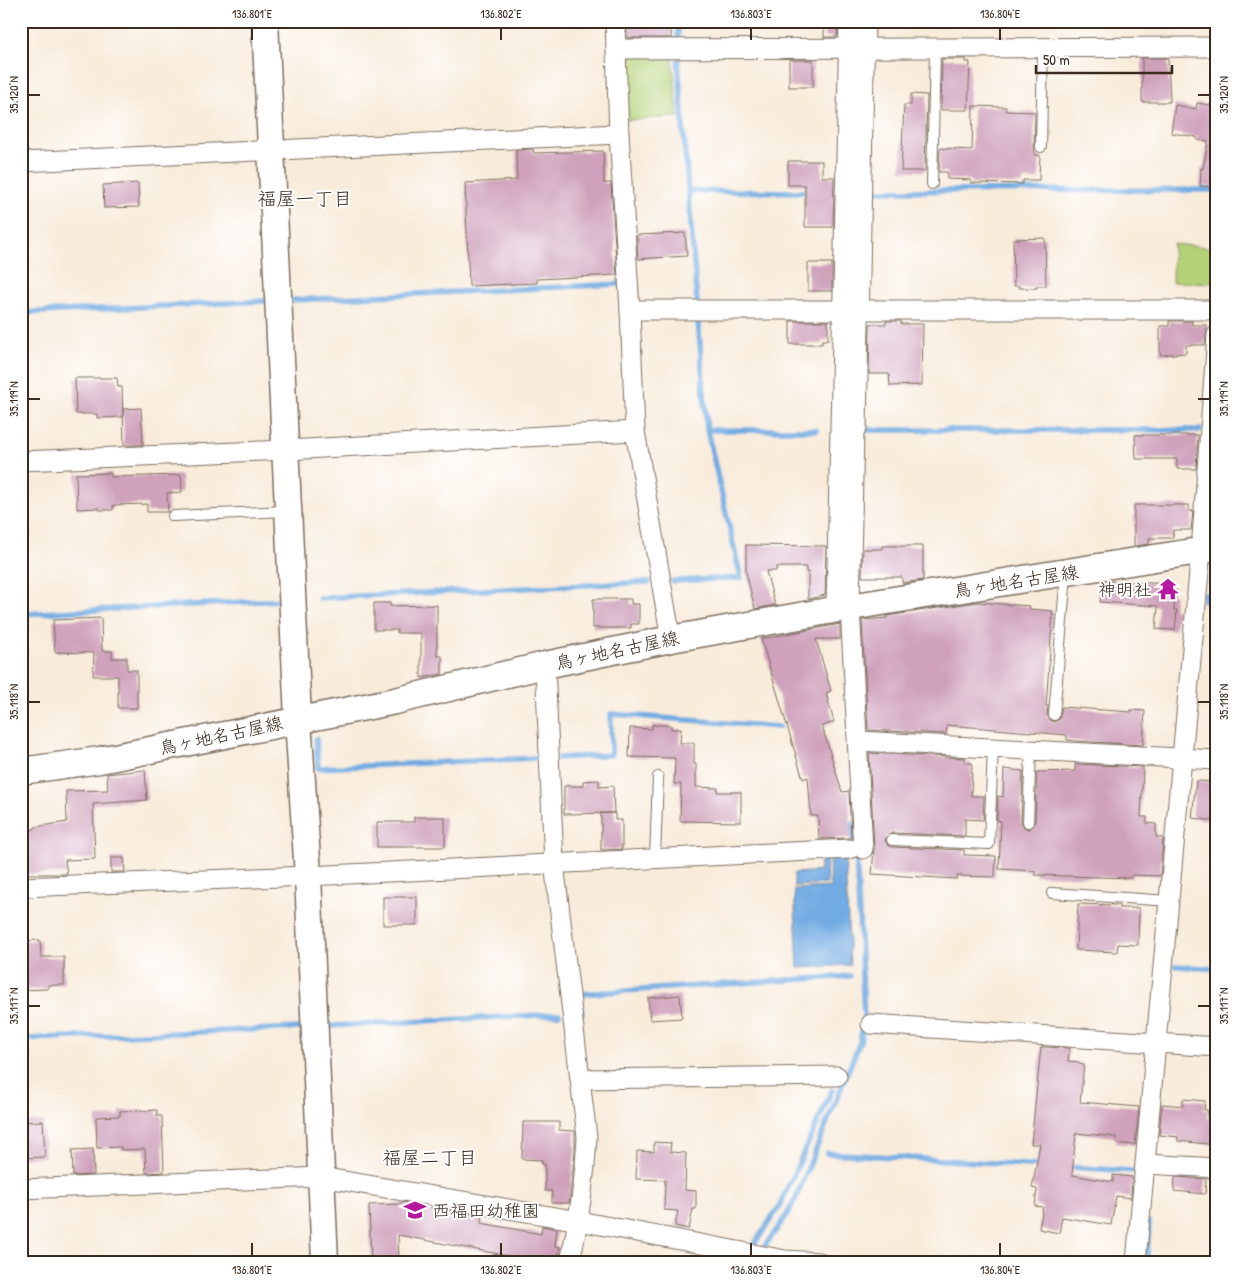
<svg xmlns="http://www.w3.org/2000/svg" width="1238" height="1283" viewBox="0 0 1238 1283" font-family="'Patrick Hand','Klee One',sans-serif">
	<rect width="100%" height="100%" fill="#fff"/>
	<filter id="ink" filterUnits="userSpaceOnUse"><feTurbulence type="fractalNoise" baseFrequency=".02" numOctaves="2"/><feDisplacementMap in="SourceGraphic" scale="10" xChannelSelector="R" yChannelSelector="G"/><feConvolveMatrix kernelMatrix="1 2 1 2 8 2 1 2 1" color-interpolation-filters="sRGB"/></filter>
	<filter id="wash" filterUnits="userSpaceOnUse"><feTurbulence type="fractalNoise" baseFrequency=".0096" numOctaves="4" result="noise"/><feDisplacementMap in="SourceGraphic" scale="20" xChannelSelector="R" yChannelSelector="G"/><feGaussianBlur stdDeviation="1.12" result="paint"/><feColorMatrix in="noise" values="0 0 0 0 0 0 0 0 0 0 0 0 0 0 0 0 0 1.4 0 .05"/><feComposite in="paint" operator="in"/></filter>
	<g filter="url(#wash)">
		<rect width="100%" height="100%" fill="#f8ebda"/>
		<!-- green -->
		<g fill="#b5d177" stroke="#787e4a">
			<polygon points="633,55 672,55 678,117 627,120 625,61"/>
			<polygon points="1173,244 1216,248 1213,283 1172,282"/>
		</g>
		<!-- water -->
		<g fill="#72abe2" stroke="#566a80">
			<polygon points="845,857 850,965 798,968 794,889 830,887 829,858"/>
			<polygon points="819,858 826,858 827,884 794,886 794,873 820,871"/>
		</g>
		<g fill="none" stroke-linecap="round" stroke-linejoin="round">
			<!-- stream -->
			<g stroke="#72abe2" stroke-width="5.5">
				<polyline points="678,38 678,21"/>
				<polyline points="678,60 697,302"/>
				<polyline points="689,191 812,192"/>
				<polyline points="868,191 1217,190"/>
				<polyline points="293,300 620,284"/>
				<polyline points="21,313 265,301"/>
				<polyline points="707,430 816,430"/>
				<polyline points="865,430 1200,430"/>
				<polyline points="673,581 741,578 707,430 698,320"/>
				<polyline points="319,598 649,582"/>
				<polyline points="1204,600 1205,594 1217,596"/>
				<polyline points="21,614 283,600"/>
				<polyline points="316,739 318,768 536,758"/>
				<polyline points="559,758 611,755 611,714 779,727"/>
				<polyline points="1176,966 1217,969"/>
				<polyline points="582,1013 579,994 850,976"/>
				<polyline points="331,1026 559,1014"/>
				<polyline points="21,1039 300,1028"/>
				<polyline points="827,1153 1044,1166"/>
				<polyline points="1066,1167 1133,1171"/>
				<polyline points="755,1243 779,1207 832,1090"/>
				<polyline points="762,1250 787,1215 795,1200 860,1042 864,1016 856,852 853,840 852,824"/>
				<polyline points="1147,1262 1149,1222"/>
			</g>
		</g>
		<g id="blocks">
			<!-- building -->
			<g fill="#cfa1bb">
				<polygon points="626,21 671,21 671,38 627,38"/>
				<polygon points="824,26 838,26 837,37 824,37"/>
				<polygon points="1142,58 1168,58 1170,102 1142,102"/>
				<polygon points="942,59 966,59 966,62 970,62 968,110 941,110"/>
				<rect x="789" y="60" width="24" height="27"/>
				<polygon points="911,94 927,95 925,171 901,171 904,105 911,105"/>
				<polygon points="1197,103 1217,106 1217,187 1200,186 1201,168 1203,169 1208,141 1197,140 1197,137 1171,133 1175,105 1196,109"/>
				<polygon points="973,106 1006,107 1006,111 1035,112 1034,147 1035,155 1040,155 1039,180 1023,180 1023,184 971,183 971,180 947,179 947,172 939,172 940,148 972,150"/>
				<polygon points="533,149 534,153 603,151 604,183 611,183 617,275 537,279 537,283 469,286 465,183 517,180 516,150"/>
				<polygon points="788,161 822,161 822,177 834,177 833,227 805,227 805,185 788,185"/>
				<polygon points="138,183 139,207 104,208 103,185"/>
				<polygon points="685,233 687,256 638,259 637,235"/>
				<polygon points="1045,238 1046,286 1036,286 1037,288 1019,288 1019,286 1014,286 1013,239"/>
				<rect x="808" y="263" width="24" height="28"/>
				<polygon points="790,321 828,321 828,340 822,340 822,344 790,344"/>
				<polygon points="886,321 901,321 901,324 923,324 922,385 890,386 889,374 869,374 870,324 886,324"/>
				<polygon points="1169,321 1192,321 1192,325 1207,325 1205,345 1186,345 1186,353 1160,355 1160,326 1169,326"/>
				<polygon points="75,378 117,378 118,387 122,387 123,417 97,418 97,414 76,414"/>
				<polygon points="141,408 143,445 124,445 123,409"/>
				<polygon points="1135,435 1198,435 1196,469 1177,469 1177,459 1136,459"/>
				<polygon points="111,473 111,477 181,475 182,492 167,493 168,512 147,512 147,504 113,505 113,510 99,510 99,508 77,509 76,474"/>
				<polygon points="1134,505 1189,505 1189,511 1193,511 1191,530 1173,530 1173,538 1149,538 1149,544 1134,546"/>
				<polygon points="746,545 826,546 825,595 808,599 808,572 806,572 806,567 776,567 776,571 766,571 775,605 755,609 746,572"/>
				<polygon points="882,546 923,546 923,580 902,583 902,577 862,577 863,549 882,549"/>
				<polygon points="1105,581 1173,584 1172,595 1175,595 1174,610 1177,610 1175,630 1156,629 1158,606 1100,602 1102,582"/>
				<polygon points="593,599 631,599 631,604 639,604 639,624 631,624 631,628 593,628"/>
				<polygon points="977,602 1030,606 1029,609 1053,611 1046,706 1048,706 1047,715 1050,720 1054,722 1059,719 1062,707 1131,712 1131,710 1145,711 1143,745 1076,741 1067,740 1067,735 947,725 946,734 868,730 862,620 887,618 887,616"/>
				<polygon points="374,603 390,603 390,606 437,605 437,656 442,656 442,674 421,678 421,633 397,633 397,630 374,630"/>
				<polygon points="101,618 102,651 112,651 112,658 127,658 127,670 137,670 137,708 118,708 118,676 93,676 94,653 55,652 53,620"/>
				<polygon points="840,624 840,639 816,639 831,691 826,693 834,722 822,726 842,792 849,791 851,838 819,839 818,816 811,816 808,777 803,779 761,639"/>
				<polygon points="652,725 671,725 671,729 681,729 680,743 694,743 694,764 696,764 696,787 718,788 717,792 741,792 741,822 680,821 681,784 674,784 675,758 629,757 630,728 652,729"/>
				<polygon points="869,753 965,758 965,763 972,763 971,796 984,796 983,820 965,819 965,836 892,833 887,836 885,840 888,845 892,847 964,850 964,855 996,856 995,877 957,876 957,879 872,874 874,848"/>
				<polygon points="1075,764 1143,767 1141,817 1147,817 1147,823 1156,824 1156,837 1163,838 1160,876 1132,875 1131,878 1035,875 1035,871 999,869 1001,821 997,820 998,796 1003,797 1004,769 1023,771 1021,822 1024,827 1028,829 1033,826 1035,822 1037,772 1075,771"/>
				<polygon points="145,770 147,800 93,804 95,859 65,860 67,874 25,874 28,858 21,859 21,831 35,829 35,827 67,822 66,791 108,790 107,774"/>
				<polygon points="599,780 599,787 613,786 614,813 564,814 564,786 583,786 583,781"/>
				<polygon points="1196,781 1214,782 1213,790 1217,790 1217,821 1192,818"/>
				<polygon points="601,813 615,813 615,820 622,820 622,849 601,850"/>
				<polygon points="414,817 445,817 445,847 377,847 377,822 414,822"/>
				<polygon points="111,858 124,858 125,872 111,872"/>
				<rect x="383" y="897" width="34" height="28"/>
				<polygon points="1078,904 1119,905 1119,908 1139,908 1138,945 1118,944 1117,952 1076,950"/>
				<polygon points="40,940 41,957 64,957 64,985 48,985 48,989 21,990 21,941"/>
				<polygon points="680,995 682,1018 650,1020 648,998"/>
				<polygon points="1041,1047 1069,1048 1068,1061 1079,1062 1079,1064 1084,1065 1080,1102 1139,1107 1135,1145 1116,1143 1116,1137 1076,1133 1072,1175 1113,1182 1113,1175 1132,1177 1131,1198 1116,1196 1111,1225 1062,1217 1059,1233 1039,1229 1043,1207 1035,1206 1037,1189 1032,1188 1040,1144 1031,1144"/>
				<polygon points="1183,1099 1205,1101 1204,1110 1208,1110 1207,1119 1217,1120 1217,1145 1178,1141 1178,1137 1159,1135 1162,1104 1183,1106"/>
				<polygon points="142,1110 142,1111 157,1110 157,1116 162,1116 164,1172 146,1173 145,1149 121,1150 121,1147 97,1148 96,1117 120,1116 120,1111"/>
				<polygon points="43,1121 45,1157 23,1158 21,1156 21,1122"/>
				<polygon points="523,1122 559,1122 559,1130 575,1131 575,1152 569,1203 552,1203 552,1191 545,1191 545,1164 542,1164 542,1160 522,1159"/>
				<polygon points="654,1142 671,1143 670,1152 686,1153 685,1190 696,1191 696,1209 693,1209 689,1229 675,1226 678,1211 664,1210 665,1180 636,1179 637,1151 654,1152"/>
				<polygon points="93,1149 94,1175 73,1176 72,1150"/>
				<polygon points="1175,1177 1206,1179 1205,1194 1174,1191"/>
				<polygon points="402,1202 483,1216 481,1223 541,1234 542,1226 557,1229 555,1246 560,1247 557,1262 541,1262 398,1235 399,1262 371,1262 369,1205 402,1204"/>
			</g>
		</g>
	</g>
	<g filter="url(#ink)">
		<use href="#blocks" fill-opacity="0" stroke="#7d6e60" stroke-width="1"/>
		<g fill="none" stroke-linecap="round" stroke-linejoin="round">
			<!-- lane casing -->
			<g stroke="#7d6e60" stroke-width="12">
				<g id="lane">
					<polyline points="1041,147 1043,48"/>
					<polyline points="932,184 935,48"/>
					<polyline points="173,516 287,511"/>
					<polyline points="1054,715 1066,574"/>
					<polyline points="1028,822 1031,750"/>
					<polyline points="892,840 989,844 993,748"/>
					<polyline points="655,858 658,777"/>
					<polyline points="1052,893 1170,901"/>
				</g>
			</g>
			<!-- street casing -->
			<g stroke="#7d6e60" stroke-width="21">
				<g id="street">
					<polyline points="615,21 619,134 630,310 635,431 671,639"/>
					<polyline points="616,49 1217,47"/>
					<polyline points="21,162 619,134"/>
					<polyline points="630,310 1217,310"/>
					<polyline points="21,461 286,450 635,431"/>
					<polyline points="836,610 849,21"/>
					<path d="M545,665L554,863L587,1137C585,1179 579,1220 570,1262"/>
					<polyline points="858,741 1217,760"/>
					<polyline points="863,849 850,607 854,433 857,427 865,21"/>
					<polyline points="21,887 308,876 850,849"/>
					<polyline points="871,1024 1217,1047"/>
					<polyline points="580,1079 837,1076"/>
					<polyline points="1146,1164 1217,1168"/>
					<polyline points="21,1189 321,1177 579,1221 785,1260 819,1262"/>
					<polyline points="1136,1262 1201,550 1217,335"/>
				</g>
			</g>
			<!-- secondary casing -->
			<g stroke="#7d6e60" stroke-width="29">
				<g id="secondary">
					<polyline points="265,21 298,719 308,876 325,1262"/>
					<polyline points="21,771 100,760 395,701 545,665 671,639 850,607 1217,548"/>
				</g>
			</g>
			<!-- lane -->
			<use href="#lane" stroke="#fff" stroke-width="10"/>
			<!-- street -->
			<use href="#street" stroke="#fff" stroke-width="19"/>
			<!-- secondary -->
			<use href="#secondary" stroke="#fff" stroke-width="26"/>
		</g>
	</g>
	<!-- ticks -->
	<path fill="none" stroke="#3b2a1e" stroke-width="2" d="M252,28V40M501,28V40M751,28V40M1000,28V40M28,95H40M1198,95H1210M28,399H40M1198,399H1210M28,702H40M1198,702H1210M28,1006H40M1198,1006H1210M252,1243V1256M501,1243V1256M751,1243V1256M1000,1243V1256"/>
	<!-- icons -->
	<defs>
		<g id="temple-bare" transform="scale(1.725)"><path d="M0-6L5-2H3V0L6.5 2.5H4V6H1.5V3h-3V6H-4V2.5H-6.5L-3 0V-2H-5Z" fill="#b5179e" stroke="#fff" stroke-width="2.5" paint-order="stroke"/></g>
		<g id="school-bare" transform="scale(1.725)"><path d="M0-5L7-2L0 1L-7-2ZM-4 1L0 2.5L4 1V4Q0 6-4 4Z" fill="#b5179e" stroke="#fff" stroke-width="2.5" paint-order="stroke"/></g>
	</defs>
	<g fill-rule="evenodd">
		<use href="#temple-bare" x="1168" y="589"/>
		<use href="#school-bare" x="415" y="1210"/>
	</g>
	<g text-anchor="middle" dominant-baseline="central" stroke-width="4" stroke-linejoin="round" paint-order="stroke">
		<!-- street labels -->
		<g font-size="18" fill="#3b2a1e" stroke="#fff">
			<text transform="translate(1016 581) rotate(-9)">鳥ヶ地名古屋線</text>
			<text transform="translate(617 650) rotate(-12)">鳥ヶ地名古屋線</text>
			<text transform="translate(221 735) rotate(-12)">鳥ヶ地名古屋線</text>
		</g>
		<!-- poi labels -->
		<g font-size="18" fill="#3b2a1e" stroke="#fff" text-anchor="end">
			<text x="1152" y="589">神明社</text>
			<text x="432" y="1210" text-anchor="start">西福田幼稚園</text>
		</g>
		<!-- neighbourhood labels -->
		<g font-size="19" fill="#3b2a1e" stroke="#fff">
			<text x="305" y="198">福屋一丁目</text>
			<text x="430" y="1157">福屋二丁目</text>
		</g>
	</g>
	<!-- margin -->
	<rect width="1238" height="1283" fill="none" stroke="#fff" stroke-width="55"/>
	<!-- scale -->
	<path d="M1036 65v8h136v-8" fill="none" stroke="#3b2a1e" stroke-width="2.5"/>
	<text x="1043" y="65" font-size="15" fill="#3b2a1e" stroke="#ffffff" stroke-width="4" paint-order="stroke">50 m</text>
	<rect x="28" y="28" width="1182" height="1228" fill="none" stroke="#3b2a1e" stroke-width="2"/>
	<g font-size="12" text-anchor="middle" fill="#3b2a1e">
		<text x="252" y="18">136.801°E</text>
		<text x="501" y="18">136.802°E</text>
		<text x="751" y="18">136.803°E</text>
		<text x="1000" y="18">136.804°E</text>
		<text transform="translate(14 95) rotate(-90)" y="4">35.120°N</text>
		<text transform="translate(1224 95) rotate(-90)" y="4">35.120°N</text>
		<text transform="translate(14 399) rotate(-90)" y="4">35.119°N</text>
		<text transform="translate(1224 399) rotate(-90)" y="4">35.119°N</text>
		<text transform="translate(14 702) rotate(-90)" y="4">35.118°N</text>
		<text transform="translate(1224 702) rotate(-90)" y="4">35.118°N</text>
		<text transform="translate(14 1006) rotate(-90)" y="4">35.117°N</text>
		<text transform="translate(1224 1006) rotate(-90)" y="4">35.117°N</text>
		<text x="252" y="1274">136.801°E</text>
		<text x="501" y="1274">136.802°E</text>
		<text x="751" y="1274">136.803°E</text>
		<text x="1000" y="1274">136.804°E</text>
	</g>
</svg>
